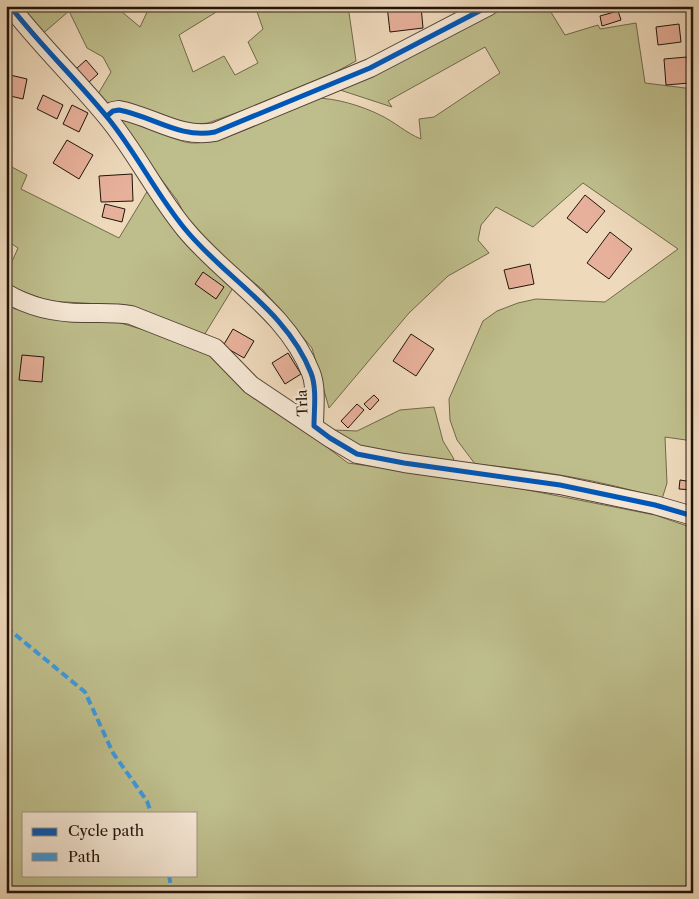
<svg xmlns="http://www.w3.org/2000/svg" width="699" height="899" viewBox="0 0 699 899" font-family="'Libre Caslon Text',serif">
	<rect width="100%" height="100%" fill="#eed9bb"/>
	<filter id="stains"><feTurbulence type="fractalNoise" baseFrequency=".004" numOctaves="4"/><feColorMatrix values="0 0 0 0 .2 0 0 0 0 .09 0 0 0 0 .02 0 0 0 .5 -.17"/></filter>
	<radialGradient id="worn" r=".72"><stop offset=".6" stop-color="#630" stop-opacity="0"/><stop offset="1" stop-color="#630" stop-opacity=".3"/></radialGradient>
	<!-- green -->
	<g fill="#bebe8c" stroke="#70684b" fill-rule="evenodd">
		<polygon points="24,6 115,6 140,27 148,10 153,6 226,6 179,35 193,72 224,56 235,75 258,63 248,42 263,29 255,6 348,6 356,61 306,88 208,123 189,125 108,104 98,94 111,72 103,57 87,48 69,11 40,36"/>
		<path d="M504,6H552L549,9L565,35L598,25L600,29L636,23L645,83L693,89V441L665,437L667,483L662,499C602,480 537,470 475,464L457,440L450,420L449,399L483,321L497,311L518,303L536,299L605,302L678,249L583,183L533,227L496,207L481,225L478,240L489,253L448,276L409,313L329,408L312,348L263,290L215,250L189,223L177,200L119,123V117H123C143,125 164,136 185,142C214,150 286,111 315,98C336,98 362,106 380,115C395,122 406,133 421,139L419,119L434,117L500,73L485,47L388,101L392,107L340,90L337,86L499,11Z"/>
		<polygon points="6,164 27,175 21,189 119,238 148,190 193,251 233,288 203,337 161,317 117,305 49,301 6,285 6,275 18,248 6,240"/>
		<path d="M6,304L15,309L114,321L211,350L276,409L348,463L497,484L655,515L693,528V893H6ZM24,813H196V875H24Z"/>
		<path d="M434,407L443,441L454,459L451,462C421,457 352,455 334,430L357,431L400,410Z"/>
	</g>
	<!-- building -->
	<g fill="#e7b09a" stroke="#21130a">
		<polygon points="387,6 421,6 423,28 390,32"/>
		<polygon points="618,11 621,20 602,26 600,16"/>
		<polygon points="679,24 681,42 658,45 656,27"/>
		<polygon points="687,57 689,83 666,85 664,59"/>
		<polygon points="86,60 98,74 88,83 76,69"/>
		<polygon points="6,74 27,79 23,99 6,95"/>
		<polygon points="43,95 63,105 57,119 37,109"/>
		<polygon points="72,105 88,113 79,132 63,124"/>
		<polygon points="67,140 93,155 79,179 53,163"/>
		<polygon points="132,174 133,201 101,202 99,176"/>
		<polygon points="585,195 605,211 587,233 567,218"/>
		<polygon points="105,204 125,209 122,222 102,217"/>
		<polygon points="610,232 632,249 609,279 587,263"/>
		<polygon points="530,264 534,284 509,289 504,270"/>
		<polygon points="203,272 224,287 216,299 195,284"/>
		<polygon points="233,329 254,341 244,358 223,346"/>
		<polygon points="411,334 434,349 416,376 393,361"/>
		<polygon points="288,353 301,374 285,384 272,363"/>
		<polygon points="22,355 44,357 42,382 19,380"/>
		<polygon points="374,395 379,400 370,410 364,404"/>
		<polygon points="357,404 364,410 348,428 341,421"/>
		<polygon points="680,480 693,482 693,490 679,489"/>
	</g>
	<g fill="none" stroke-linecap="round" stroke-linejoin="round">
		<!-- street casing -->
		<g stroke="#544436" stroke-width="20">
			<g id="street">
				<path d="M10,6C40,45 76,79 107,117C136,152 156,194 185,229C225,278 287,311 311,373C317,388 314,410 314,426"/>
				<path d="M107,116L113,111L119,110C152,116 180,139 215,132L370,68L489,6"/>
				<path d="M6,293C29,307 58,313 84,313C100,313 115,312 131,315L215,348L251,385L330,438L357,454L404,463L560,485L655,505L693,516"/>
			</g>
		</g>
		<!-- street -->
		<use href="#street" stroke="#f4e6d3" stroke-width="18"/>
		<!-- quiet -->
		<g stroke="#3c9ade" stroke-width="4" stroke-dasharray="8 4" stroke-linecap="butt">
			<polyline points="6,627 85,692 113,753 147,801 151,813"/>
			<polyline points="169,875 172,893"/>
		</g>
		<!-- cycleway casing -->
		<g stroke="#f4e6d3" stroke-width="8">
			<g id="cycleway">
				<path d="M10,6C40,45 76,79 107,117C136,152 156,194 185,229C225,278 287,311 311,373C317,388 314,410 314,426L330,438L357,454L404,463L560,485L655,505L693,516"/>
				<path d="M107,116L113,111L119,110C152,116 180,139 215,132L370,68L489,6"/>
			</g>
		</g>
		<!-- cycleway -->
		<use href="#cycleway" stroke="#0057b8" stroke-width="5"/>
	</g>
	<g text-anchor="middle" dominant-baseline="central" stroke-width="4.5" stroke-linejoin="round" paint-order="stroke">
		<!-- street labels -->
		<g font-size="14" fill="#21130a" stroke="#f4e6d3">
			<text transform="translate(302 403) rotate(-92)">Trla</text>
		</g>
	</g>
	<!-- margin -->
	<rect width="699" height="899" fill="none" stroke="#eed9bb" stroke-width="25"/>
	<rect x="8" y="8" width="684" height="884" fill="none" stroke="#21130a" stroke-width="2.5"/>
	<rect x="12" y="12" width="674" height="874" fill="none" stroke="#21130a"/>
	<!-- legend -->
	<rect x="22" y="812" width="175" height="65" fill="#f4e6d3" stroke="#a09283"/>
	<rect x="32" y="828" width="25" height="8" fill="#0057b8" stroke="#a09283"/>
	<text x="68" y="836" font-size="15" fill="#21130a">Cycle path</text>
	<rect x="32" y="853" width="25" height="8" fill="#3c9ade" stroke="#a09283"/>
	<text x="68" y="862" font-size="15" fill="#21130a">Path</text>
	<rect width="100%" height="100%" filter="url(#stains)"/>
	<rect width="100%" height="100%" fill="url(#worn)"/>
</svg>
